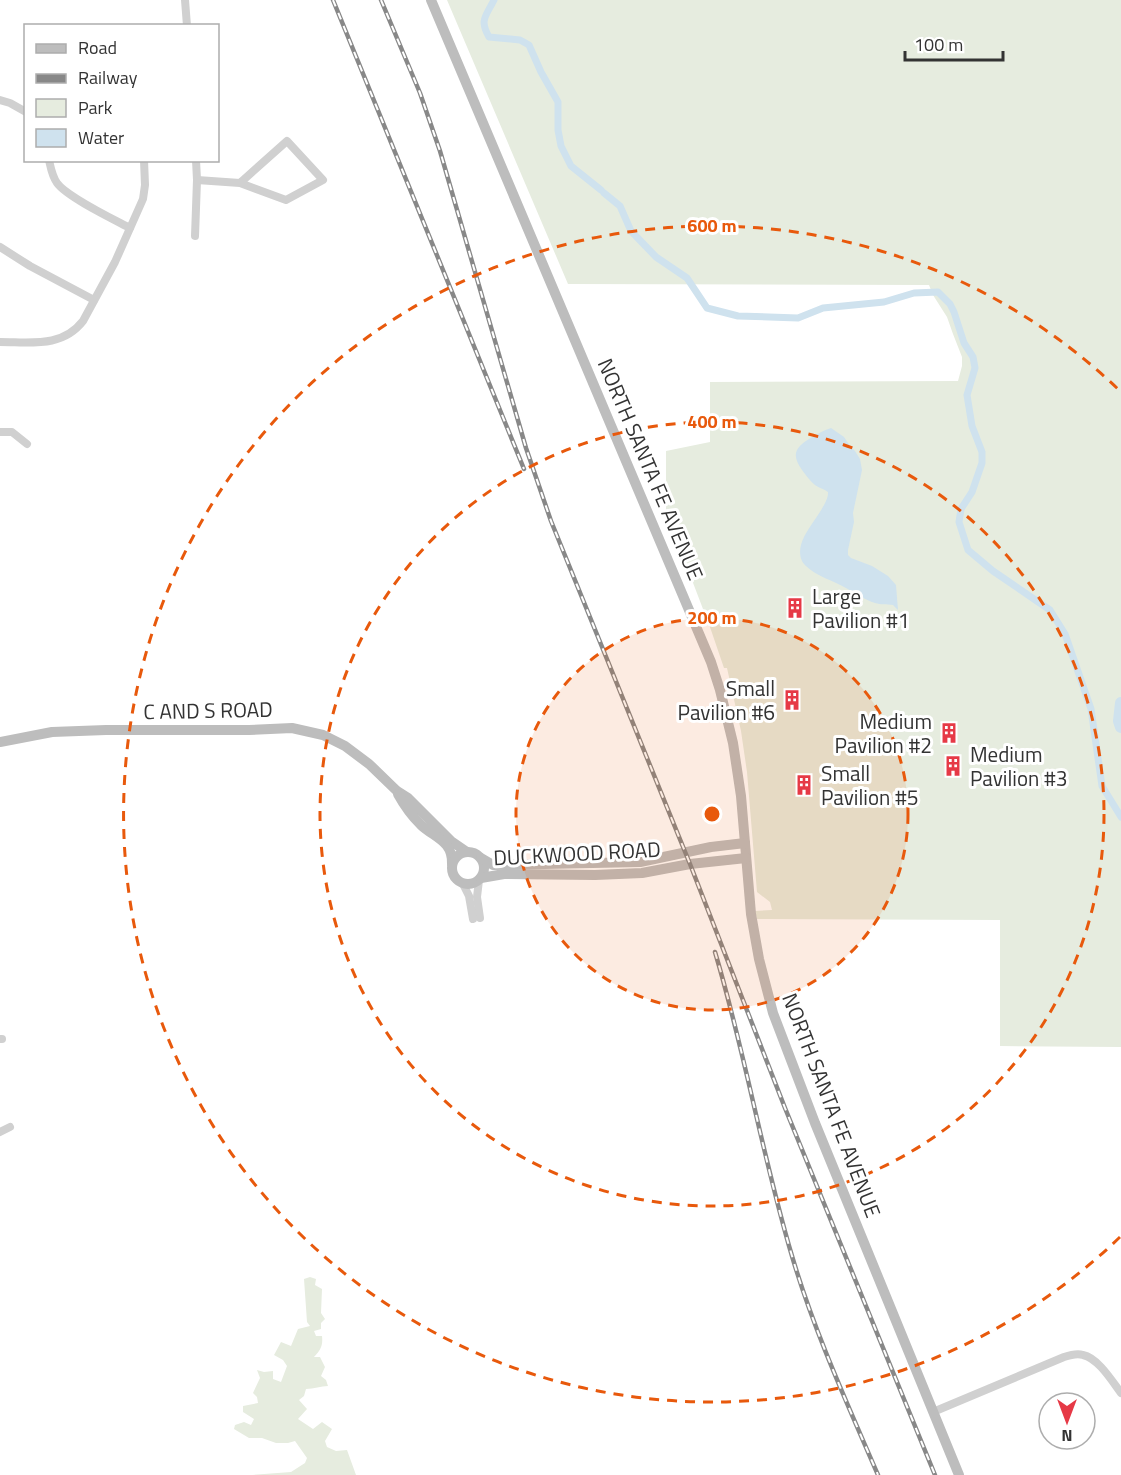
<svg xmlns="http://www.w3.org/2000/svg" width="1121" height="1475" viewBox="0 0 1121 1475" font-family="'Titillium Web',sans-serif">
	<rect width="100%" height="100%" fill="#fff"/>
	<!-- green -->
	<g fill="#e6ecdf">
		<polygon points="447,0 1121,0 1121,1047 1000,1046 1000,920 757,919 755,911 772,910 770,902 757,892 747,772 741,731 727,668 724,668 711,630 666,512 666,451 710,442 710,382 958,381 962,366 962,357 953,334 947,317 933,295 929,285 568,284"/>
		<path d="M310,1277L316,1279L315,1285L322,1289L321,1313L325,1319L321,1323V1329L314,1331L316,1336H322C323,1345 321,1350 314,1357H320L325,1367L321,1376L326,1380L328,1386C321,1386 314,1389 306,1389L304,1396L299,1400L307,1409L298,1419L313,1429L322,1422L332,1429L325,1441L327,1447L336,1451L347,1450L356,1475H252L291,1472L305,1463L307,1458L295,1441L288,1443H276L262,1438H249L234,1429L235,1425L244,1422L251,1425L254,1419L243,1412V1406L258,1403L257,1397L253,1393L260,1378L257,1370L264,1372L273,1371V1379L281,1382L287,1366L283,1360L274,1355L281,1342L291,1346L298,1329L310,1326L307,1322L304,1279Z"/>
	</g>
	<!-- water -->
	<path fill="#cfe2ee" d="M831,428L844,437L850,446L855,451L860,459L862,470L853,513L854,522L848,550V555L851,558L872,566L888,576L896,585L898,610L893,605C886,604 881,605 875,603C865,600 855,593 846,588C834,581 816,576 806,566C800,561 799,552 801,545C805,528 829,506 828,492C824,489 819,488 815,485C810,481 806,475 802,470C792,456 794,448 809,439C816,435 824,430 831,428Z"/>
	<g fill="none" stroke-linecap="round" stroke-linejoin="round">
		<!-- canal -->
		<g stroke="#cfe2ee" stroke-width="7">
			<path d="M494,0C486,16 479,20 489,37L520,40L529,45L541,72L558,102V130L561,146L571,166L601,190"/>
			<polyline points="604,193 620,206 631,231 656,257 687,278 707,308 738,316 798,318 823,308 884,302 914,293 938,292 950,304 954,312 964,343 973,357 975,368 967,395 972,426 982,452 982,463 972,492 961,509 959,522 968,550 993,571 1050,610 1065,634 1091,709 1102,786 1121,817"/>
		</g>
		<!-- river -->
		<polyline stroke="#cfe2ee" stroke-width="12" points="1121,703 1119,721 1121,727"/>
		<!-- street -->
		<g stroke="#d0d0d0" stroke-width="8">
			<polyline points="185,0 187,26"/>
			<polyline points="0,100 10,103 26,112"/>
			<path d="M49,160C51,169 52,176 57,183C67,197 113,219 130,228"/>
			<polyline points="197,180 240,183 287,141 323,180 286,200 240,183"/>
			<polyline points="195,236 197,180 196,160"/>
			<polyline points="0,247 30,266 94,300"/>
			<path d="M0,342C31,342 62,348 83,321L115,262L143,199L145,185L144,160"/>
			<polyline points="0,432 12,432 27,444"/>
			<polyline points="479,880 477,897 480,918"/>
			<polyline points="463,884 469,896 473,919"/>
			<polyline points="0,1039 2,1039"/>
			<polyline points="0,1132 10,1127"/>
			<path d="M933,1412L1064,1357C1070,1355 1077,1353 1083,1355C1098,1358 1112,1381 1121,1393"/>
		</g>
		<!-- secondary -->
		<g stroke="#bdbdbd" stroke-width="10">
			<polyline points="431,0 711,662 720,690 733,743 741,796 751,914 759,959 773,1013 815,1123 959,1475"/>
			<polyline points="0,742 52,732 106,730 249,730 292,728 323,735 345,746 369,764 397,791 408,798 451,841 467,852"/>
			<path d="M398,794C404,805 412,816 421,825C435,838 453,841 452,864"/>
			<circle cx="468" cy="868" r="16"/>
			<polyline points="481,858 493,865 640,862 711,847 745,843"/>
			<polyline points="481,878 504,874 595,875 642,873 690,864 746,858"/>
		</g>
		<!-- rail casing -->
		<g stroke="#888" stroke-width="4.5">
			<g id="rail">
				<polyline points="333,0 524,469"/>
				<polyline points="381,0 420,93 440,151 526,448 551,521 690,864 785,1108 935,1475"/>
				<path d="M715,952C745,1052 762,1155 792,1256C814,1331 847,1403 878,1475"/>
			</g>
		</g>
		<!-- rail -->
		<use href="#rail" stroke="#fff" stroke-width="2" stroke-dasharray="7" stroke-linecap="butt"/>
	</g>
	<!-- distance rings -->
	<circle cx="712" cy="814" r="196" fill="#e8590c" fill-opacity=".12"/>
	<g fill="none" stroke="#e8590c" stroke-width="3" stroke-dasharray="10 8">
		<circle cx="712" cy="814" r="196"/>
		<circle cx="712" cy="814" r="392"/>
		<path d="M1120 1237A588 588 0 1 1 1120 391"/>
	</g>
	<!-- icons -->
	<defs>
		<g id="building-bare" transform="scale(1.62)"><path d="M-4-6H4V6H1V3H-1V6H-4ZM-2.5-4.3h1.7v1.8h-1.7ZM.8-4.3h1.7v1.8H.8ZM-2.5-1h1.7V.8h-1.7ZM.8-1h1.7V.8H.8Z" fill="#e63946" stroke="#fff" stroke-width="2.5" paint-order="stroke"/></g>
	</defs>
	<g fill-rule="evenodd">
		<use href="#building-bare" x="795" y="608"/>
		<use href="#building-bare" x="792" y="700"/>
		<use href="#building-bare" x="949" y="733"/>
		<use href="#building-bare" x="953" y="766"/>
		<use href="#building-bare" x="804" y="785"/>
	</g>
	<g text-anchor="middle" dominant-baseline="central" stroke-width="6" stroke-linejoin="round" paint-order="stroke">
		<!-- street labels -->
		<g font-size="21" fill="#333" stroke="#fff">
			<text transform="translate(651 469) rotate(67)">NORTH SANTA FE AVENUE</text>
			<text transform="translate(208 710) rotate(-1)">C AND S ROAD</text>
			<text transform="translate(577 853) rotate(-3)">DUCKWOOD ROAD</text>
			<text transform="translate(832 1105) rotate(69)">NORTH SANTA FE AVENUE</text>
		</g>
		<!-- poi labels -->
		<g font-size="21" fill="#333" stroke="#fff" text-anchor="start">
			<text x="812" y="596">Large<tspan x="812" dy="24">Pavilion #1</tspan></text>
			<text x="775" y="688" text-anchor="end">Small<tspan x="775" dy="24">Pavilion #6</tspan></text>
			<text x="932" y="721" text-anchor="end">Medium<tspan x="932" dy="24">Pavilion #2</tspan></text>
			<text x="970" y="754">Medium<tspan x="970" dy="24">Pavilion #3</tspan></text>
			<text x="821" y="773">Small<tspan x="821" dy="24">Pavilion #5</tspan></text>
		</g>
	</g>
	<circle cx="712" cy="814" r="9" fill="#e8590c" stroke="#fff" stroke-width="3"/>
	<g font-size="18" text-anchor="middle" font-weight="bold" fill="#e8590c" stroke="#fff" stroke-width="6" stroke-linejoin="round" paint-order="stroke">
		<text x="712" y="232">600 m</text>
		<text x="712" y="428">400 m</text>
		<text x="712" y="624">200 m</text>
	</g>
	<!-- legend -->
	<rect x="24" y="24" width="195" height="138" fill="#ffffff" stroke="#adadad" stroke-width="1.5"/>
	<rect x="36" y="44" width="30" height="9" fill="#bdbdbd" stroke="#adadad" stroke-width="1.5"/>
	<text x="78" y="54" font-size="18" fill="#333333">Road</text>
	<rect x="36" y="74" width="30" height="9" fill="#888888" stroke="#adadad" stroke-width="1.5"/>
	<text x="78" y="84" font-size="18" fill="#333333">Railway</text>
	<rect x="36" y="99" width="30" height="18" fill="#e6ecdf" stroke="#adadad" stroke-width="1.5"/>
	<text x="78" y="114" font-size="18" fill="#333333">Park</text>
	<rect x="36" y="129" width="30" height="18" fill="#cfe2ee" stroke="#adadad" stroke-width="1.5"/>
	<text x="78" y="144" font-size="18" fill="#333333">Water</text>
	<!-- north arrow -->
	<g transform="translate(1067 1421) rotate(180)"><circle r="28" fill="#ffffff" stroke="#adadad" stroke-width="1.5"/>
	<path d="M0-4.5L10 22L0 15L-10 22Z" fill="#e63946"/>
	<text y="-9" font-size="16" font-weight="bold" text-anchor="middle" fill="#333333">N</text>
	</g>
	<!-- scale -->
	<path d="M905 51v9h98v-9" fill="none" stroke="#333333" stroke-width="3"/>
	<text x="914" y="51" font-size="18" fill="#333333" stroke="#ffffff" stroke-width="4.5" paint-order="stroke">100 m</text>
</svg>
